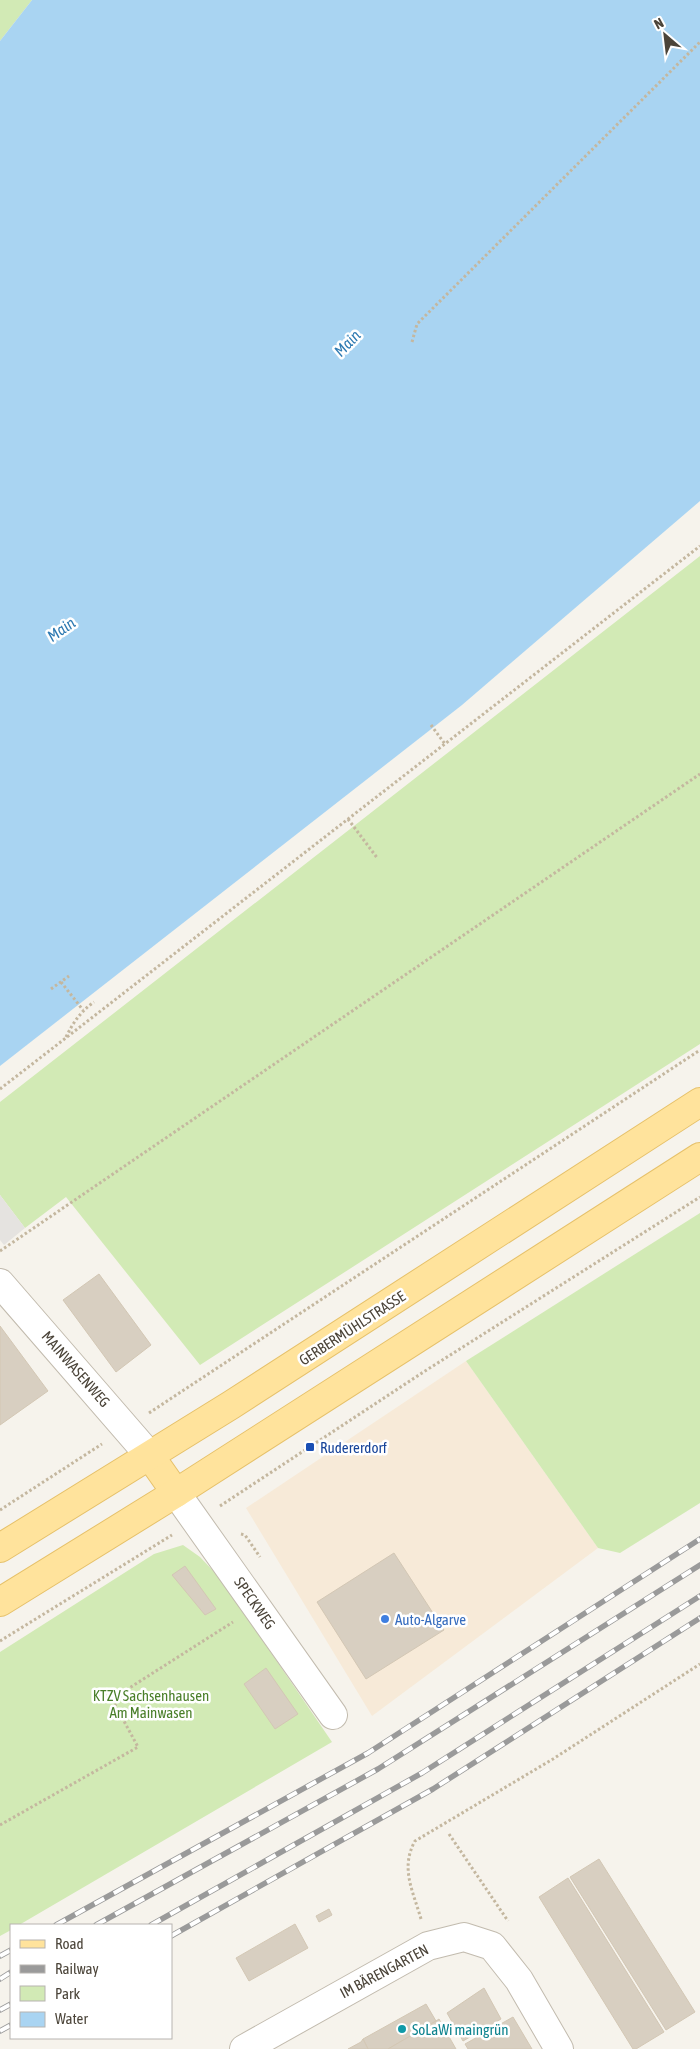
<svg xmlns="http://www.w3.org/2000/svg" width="700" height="2049" viewBox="0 0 700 2049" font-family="'Asap Condensed',sans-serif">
	<rect width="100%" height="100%" fill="#f6f3ec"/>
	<!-- commercial -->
	<polygon fill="#f7ead8" points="466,1361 598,1548 372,1716 246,1508"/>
	<!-- green -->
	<g fill="#d2eab5">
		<polygon points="0,0 32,0 0,41"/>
		<polygon points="700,556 700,1044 200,1365 66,1197 25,1228 0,1195 0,1102"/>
		<polygon points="700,1213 700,1503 620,1553 598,1548 466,1361"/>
		<polygon points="183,1545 200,1557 220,1578 332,1742 19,1925 11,1925 11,1930 0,1936 0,1652 154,1554"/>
	</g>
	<!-- parking -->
	<polygon fill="#e5e3e0" points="0,1195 25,1228 4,1245 0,1240"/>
	<!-- water -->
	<polygon fill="#a9d4f2" points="32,0 700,0 700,501 462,705 0,1066 0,41"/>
	<!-- building -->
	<g fill="#d8cfc1" stroke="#d3c7b4">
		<polygon points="99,1274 151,1345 116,1372 63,1300"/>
		<polygon points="0,1326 48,1391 0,1425"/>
		<polygon points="394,1553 444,1630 366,1679 317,1602"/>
		<polygon points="185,1566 216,1609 205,1615 172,1575"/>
		<polygon points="266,1668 298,1714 275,1729 244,1684"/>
		<polygon points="599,1859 695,2012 666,2030 570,1877"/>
		<polygon points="568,1878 664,2032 636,2049 633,2049 539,1897"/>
		<polygon points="329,1909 332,1915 319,1922 316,1916"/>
		<polygon points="295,1924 308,1948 249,1981 236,1958"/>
		<polygon points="484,1988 501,2019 463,2041 447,2013"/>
		<polygon points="426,2004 436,2021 388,2049 368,2049 363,2039"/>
		<polygon points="513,2017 532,2049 468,2049 465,2044"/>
		<polygon points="439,2019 456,2049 388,2049 436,2021"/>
		<polygon points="363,2039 368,2049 348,2049 361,2042"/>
	</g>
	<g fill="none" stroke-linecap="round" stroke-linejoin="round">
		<!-- minor casing -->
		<g stroke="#c2bbae" stroke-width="30">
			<g id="minor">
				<polyline points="0,1283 150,1456"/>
				<polyline points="176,1493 333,1715"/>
				<polyline points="244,2049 428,1946 464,1937 492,1946 519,1980 559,2049"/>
			</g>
		</g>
		<!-- major casing -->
		<g stroke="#e6c16a" stroke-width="30">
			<g id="major">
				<polyline points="150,1456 176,1493"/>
				<polyline points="0,1548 231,1405 700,1102"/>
				<polyline points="0,1602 176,1493 700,1157"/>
			</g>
		</g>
		<!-- path -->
		<g stroke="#c4b79f" stroke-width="3" stroke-dasharray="2.5 2.5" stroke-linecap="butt">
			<polyline points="412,342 417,324 700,42"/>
			<polyline points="431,725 445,744"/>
			<polyline points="348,819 378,859"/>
			<polyline points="61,982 83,1010"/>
			<polyline points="51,989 69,976"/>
			<path d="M66,1037C73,1023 80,1012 94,1002"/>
			<polyline points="0,1089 700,546"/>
			<polyline points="0,1251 700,774"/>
			<polyline points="149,1413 700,1050"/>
			<polyline points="220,1506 425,1371 700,1197"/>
			<polyline points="0,1510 102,1444"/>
			<polyline points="241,1534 245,1535 260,1557"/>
			<polyline points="0,1641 172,1535"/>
			<polyline points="0,1825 138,1747 112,1699 233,1622"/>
			<polyline points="449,1834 508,1921"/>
			<path d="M421,1919C413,1891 400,1868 415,1841L553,1759L700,1664"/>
		</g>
		<!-- minor -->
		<use href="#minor" stroke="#fff" stroke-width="28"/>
		<!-- major -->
		<use href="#major" stroke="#ffe39c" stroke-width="28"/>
		<!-- rail casing -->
		<g stroke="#9a9a9a" stroke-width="5.5">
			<g id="rail">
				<polyline points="56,1925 368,1753 700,1539"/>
				<polyline points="96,1925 378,1769 700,1565"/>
				<polyline points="151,1925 422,1773 700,1596"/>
				<polyline points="171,1936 433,1789 700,1618"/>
				<polyline points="0,1956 11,1950"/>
				<polyline points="0,1979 11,1972"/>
				<polyline points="0,2010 11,2004"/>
				<polyline points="0,2031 11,2025"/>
			</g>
		</g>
		<!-- rail -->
		<use href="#rail" stroke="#fff" stroke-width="4" stroke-dasharray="11" stroke-linecap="butt"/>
	</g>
	<!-- markers -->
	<rect fill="#1a4fb4" stroke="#fff" stroke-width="2" x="305" y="1442" width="10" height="10" rx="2.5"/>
	<circle fill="#3f7fe0" stroke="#fff" stroke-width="2" cx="385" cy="1619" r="5"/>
	<circle fill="#0f9aa8" stroke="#fff" stroke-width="2" cx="402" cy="2029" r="5"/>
	<g text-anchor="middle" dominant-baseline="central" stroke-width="5" stroke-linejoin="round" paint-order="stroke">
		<!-- street labels -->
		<g font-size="15" fill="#4b4439" stroke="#fff">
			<text transform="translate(352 1328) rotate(-33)">GERBERMÜHLSTRASSE</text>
			<text transform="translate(76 1369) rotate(49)">MAINWASENWEG</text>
			<text transform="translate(255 1603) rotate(55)">SPECKWEG</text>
			<text transform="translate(384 1971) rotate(-28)">IM BÄRENGARTEN</text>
		</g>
		<!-- transit labels -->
		<g font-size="15" fill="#164399" stroke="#fff" text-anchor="start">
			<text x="320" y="1447">Rudererdorf</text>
		</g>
		<!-- shop labels -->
		<g font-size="15" fill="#366cbe" stroke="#fff" text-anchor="start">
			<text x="395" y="1619">Auto-Algarve</text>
		</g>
		<!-- park labels -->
		<g font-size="15" fill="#4a7f2a" stroke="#fff">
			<text x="151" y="1695">KTZV Sachsenhausen<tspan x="151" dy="17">Am Mainwasen</tspan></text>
		</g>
		<!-- culture labels -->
		<g font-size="15" fill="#0d838f" stroke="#fff" text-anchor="start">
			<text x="412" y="2029">SoLaWi maingrün</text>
		</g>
		<!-- water labels -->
		<g font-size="16" font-style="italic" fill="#2e7ab2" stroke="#fff">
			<text transform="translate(347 343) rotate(-46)">Main</text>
			<text transform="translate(61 629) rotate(-35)">Main</text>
		</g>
	</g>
	<!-- legend -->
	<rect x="10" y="1924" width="162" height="115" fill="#ffffff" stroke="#b7b4b0"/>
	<rect x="20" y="1940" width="25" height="8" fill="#ffe39c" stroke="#b7b4b0"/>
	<text x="55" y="1949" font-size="15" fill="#4b4439">Road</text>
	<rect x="20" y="1965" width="25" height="8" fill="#9a9a9a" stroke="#b7b4b0"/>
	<text x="55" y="1974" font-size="15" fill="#4b4439">Railway</text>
	<rect x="20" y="1986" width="25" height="15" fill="#d2eab5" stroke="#b7b4b0"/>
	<text x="55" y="1999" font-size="15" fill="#4b4439">Park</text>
	<rect x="20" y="2012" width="25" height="15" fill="#a9d4f2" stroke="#b7b4b0"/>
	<text x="55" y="2024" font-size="15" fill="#4b4439">Water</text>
	<!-- north arrow -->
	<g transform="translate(665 35) rotate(332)" stroke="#ffffff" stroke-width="4" paint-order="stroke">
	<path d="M0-4L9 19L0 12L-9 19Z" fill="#4b4439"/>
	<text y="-8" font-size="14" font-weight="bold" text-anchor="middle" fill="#4b4439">N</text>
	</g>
</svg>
